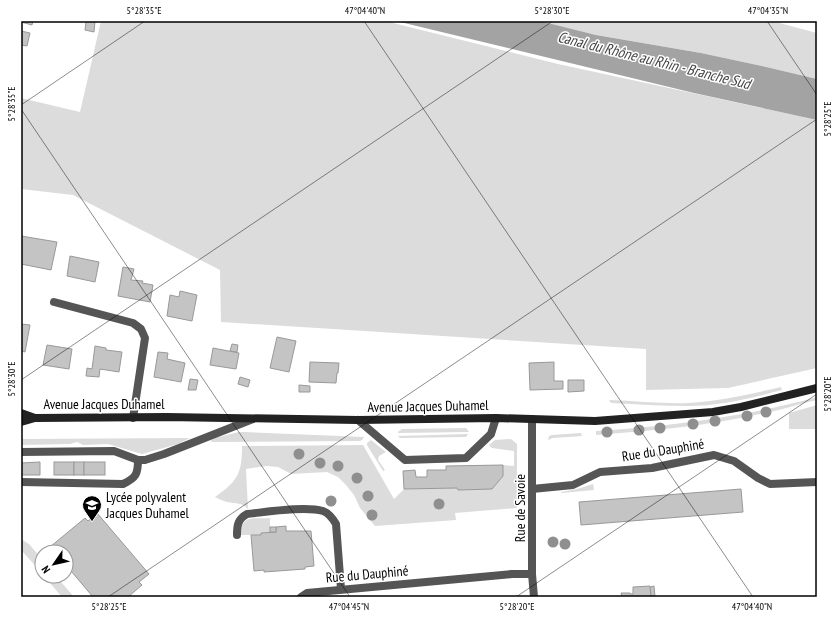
<svg xmlns="http://www.w3.org/2000/svg" width="838" height="618" viewBox="0 0 838 618" font-family="'PT Sans Narrow',sans-serif">
	<rect width="100%" height="100%" fill="#fff"/>
	<!-- green -->
	<g fill="#dcdcdc">
		<polygon points="101,21 385,21 558,64 817,120 817,368 728,388 646,390 646,349 221,322 220,270 73,195 21,189 21,98 80,112"/>
		<polygon points="540,21 772,21 817,33 817,79 762,66 701,53 596,35"/>
		<path d="M781,387L782,390C752,398 720,406 688,406C662,406 637,404 611,403L609,400C636,401 663,404 689,403C720,401 751,394 781,387Z"/>
		<path d="M817,397V400C801,403 786,409 770,412C713,425 655,431 596,435V431C671,426 744,417 817,397Z"/>
		<polygon points="817,405 817,429 789,429 789,413"/>
		<polygon points="466,428 469,432 398,433 398,432 402,429"/>
		<polygon points="239,432 244,432 364,437 362,440 360,441 213,442 210,441 215,438"/>
		<polygon points="581,433 582,436 553,438 548,440 549,436 552,435"/>
		<polygon points="468,434 466,437 400,438 398,436"/>
		<polygon points="190,438 178,444 142,454 108,444 83,445 77,442 70,444 21,445 21,439"/>
		<path d="M511,439L517,444V508L455,513L456,520L375,526L360,508L354,495L346,485L338,477L327,472L291,474L278,467L267,466L246,469L248,509C242,502 236,504 227,502C223,501 219,499 215,497C238,481 242,473 242,446L363,445L394,499L404,489L457,488L458,490L492,489L503,476V465L514,466V451L492,448L489,445L495,440Z"/>
		<polygon points="371,440 386,452 379,456 378,460 385,470 383,471 367,445 367,443"/>
		<polygon points="593,484 594,490 561,493 561,492 577,489"/>
		<path d="M270,518V532L262,533L261,535H240C242,514 253,519 270,518Z"/>
		<polygon points="21,539 29,544 42,559 42,573 21,550"/>
		<polygon points="44,576 56,576 74,597 62,597"/>
	</g>
	<!-- water -->
	<polygon fill="#a3a3a3" points="396,21 540,21 596,35 701,53 762,66 817,79 817,120 694,93"/>
	<!-- building -->
	<g fill="#c4c4c4" stroke="#999">
		<polygon points="21,21 33,21 32,25 21,22"/>
		<polygon points="88,21 95,21 94,32 85,30 86,22"/>
		<polygon points="21,31 30,33 27,46 21,45"/>
		<polygon points="21,236 57,242 51,270 21,264"/>
		<polygon points="70,256 99,262 95,282 67,276"/>
		<polygon points="123,267 134,269 131,280 143,281 142,283 153,285 150,302 118,296"/>
		<polygon points="180,291 197,295 192,321 167,316 170,295 179,297"/>
		<polygon points="21,324 30,325 25,352 21,351"/>
		<polygon points="277,337 296,341 289,372 270,368"/>
		<polygon points="232,344 238,345 237,352 230,351"/>
		<polygon points="47,345 72,349 69,369 43,365"/>
		<polygon points="95,346 106,348 106,350 122,352 119,372 100,369 99,377 86,376 87,368 92,369"/>
		<polygon points="213,348 239,353 236,369 210,365"/>
		<polygon points="158,352 168,353 167,359 185,363 181,382 154,377"/>
		<polygon points="310,362 339,363 338,373 337,373 336,383 309,382"/>
		<polygon points="554,362 554,381 563,381 563,389 530,390 529,363"/>
		<polygon points="240,377 250,380 248,387 238,384"/>
		<polygon points="190,379 198,380 196,390 188,390"/>
		<polygon points="568,380 584,380 584,391 568,392"/>
		<polygon points="299,385 310,386 310,392 299,392"/>
		<polygon points="40,462 40,475 21,475 21,463"/>
		<rect x="54" y="462" width="20" height="13"/>
		<rect x="74" y="462" width="10" height="13"/>
		<rect x="84" y="462" width="21" height="13"/>
		<polygon points="503,465 503,476 492,489 458,490 457,488 404,489 403,471 415,470 416,477 427,477 427,470 446,470 446,466"/>
		<polygon points="741,489 743,512 581,525 579,502"/>
		<polygon points="97,513 149,574 139,582 142,585 128,597 93,597 66,565 66,552 55,552 50,547 85,518 88,521"/>
		<polygon points="286,526 286,531 311,531 314,566 305,567 305,569 264,572 264,570 254,571 251,535 261,535 261,533 276,532 276,527"/>
		<rect x="270" y="527" width="6" height="5"/>
		<polygon points="654,586 655,597 651,597 650,587"/>
		<polygon points="633,587 650,586 651,597 622,597 621,593 630,593 631,594 633,594"/>
	</g>
	<g fill="none" stroke-linecap="round" stroke-linejoin="round">
		<!-- lane -->
		<g stroke="#555" stroke-width="8">
			<polyline points="358,420 405,460 466,458 491,434 496,418"/>
			<polyline points="21,452 114,451 138,460 145,460 164,454 253,419"/>
			<path d="M21,482L123,484C136,478 138,474 138,460"/>
			<polyline points="532,489 573,485 600,472 652,468 714,455 734,461 758,478 770,484 817,482"/>
			<path d="M237,535C237,525 238,519 247,514C267,512 305,506 323,511C329,513 333,519 336,524L341,589"/>
		</g>
		<!-- street -->
		<g stroke="#555" stroke-width="8">
			<polyline points="54,302 133,323 141,329 145,338 133,418"/>
			<polyline points="532,419 532,574 534,597"/>
			<polyline points="301,597 307,593 512,574 532,574"/>
		</g>
		<!-- secondary -->
		<g stroke="#222" stroke-width="8">
			<polyline points="21,413 35,418 167,417 358,420 496,418 595,421 713,412 741,407 817,388"/>
			<polyline points="21,422 35,418"/>
		</g>
	</g>
	<!-- trees -->
	<g fill="#8f8f8f">
		<circle cx="766" cy="412" r="5.5"/>
		<circle cx="747" cy="416" r="5.5"/>
		<circle cx="715" cy="421" r="5.5"/>
		<circle cx="693" cy="424" r="5.5"/>
		<circle cx="660" cy="428" r="5.5"/>
		<circle cx="639" cy="430" r="5.5"/>
		<circle cx="607" cy="432" r="5.5"/>
		<circle cx="299" cy="454" r="5.5"/>
		<circle cx="320" cy="463" r="5.5"/>
		<circle cx="338" cy="466" r="5.5"/>
		<circle cx="357" cy="478" r="5.5"/>
		<circle cx="368" cy="496" r="5.5"/>
		<circle cx="331" cy="501" r="5.5"/>
		<circle cx="439" cy="504" r="5.5"/>
		<circle cx="372" cy="515" r="5.5"/>
		<circle cx="553" cy="542" r="5.5"/>
		<circle cx="565" cy="544" r="5.5"/>
	</g>
	<!-- ticks -->
	<path fill="none" stroke="#000" stroke-width="1" stroke-opacity="0.45" d="M364,21L753,597M767,21L817,95M21,105L145,21M21,109L350,597M21,380L553,21M108,597L817,119M516,597L817,394"/>
	<!-- icons -->
	<defs>
		<g id="school-pin" transform="scale(1)"><path d="M0 17L-7.5 6A9.5 9.5 0 1 1 7.5 6Z" fill="#000" stroke="#fff"/><path d="M0-5L7-2L0 1L-7-2ZM-4 1L0 2.5L4 1V4Q0 6-4 4Z" fill="#fff"/></g>
	</defs>
	<g fill-rule="evenodd">
		<use href="#school-pin" x="92" y="505"/>
	</g>
	<g text-anchor="middle" dominant-baseline="central" stroke-width="3" stroke-linejoin="round" paint-order="stroke">
		<!-- street labels -->
		<g font-size="14" fill="#000" stroke="#fff">
			<text x="104" y="404">Avenue Jacques Duhamel</text>
			<text transform="translate(428 406) rotate(-1)">Avenue Jacques Duhamel</text>
			<text transform="translate(663 450) rotate(-9)">Rue du Dauphiné</text>
			<text transform="translate(520 508) rotate(-90)">Rue de Savoie</text>
			<text transform="translate(367 574) rotate(-5)">Rue du Dauphiné</text>
		</g>
		<!-- poi labels -->
		<g font-size="14" fill="#000" stroke="#fff" text-anchor="start">
			<text x="106" y="497">Lycée polyvalent<tspan x="106" dy="16">Jacques Duhamel</tspan></text>
		</g>
		<!-- water labels -->
		<g font-size="15" font-style="italic" fill="#444" stroke="#fff">
			<text transform="translate(654 60) rotate(14)">Canal du Rhône au Rhin - Branche Sud</text>
		</g>
	</g>
	<!-- border -->
	<rect width="838" height="618" fill="none" stroke="#ffffff" stroke-width="44"/>
	<!-- north arrow -->
	<g transform="translate(54 564) rotate(236)"><circle r="19" fill="#ffffff" stroke="#999999"/>
	<path d="M0-3L7 15L0 10L-7 15Z" fill="#000000"/>
	<text y="-6" font-size="11" font-weight="bold" text-anchor="middle" fill="#000000">N</text>
	</g>
	<rect x="22" y="22" width="794" height="574" fill="none" stroke="#000" stroke-width="1.5"/>
	<g font-size="10" text-anchor="middle" fill="#000">
		<text x="144" y="14">5°28'35"E</text>
		<text x="365" y="14">47°04'40"N</text>
		<text x="552" y="14">5°28'30"E</text>
		<text x="768" y="14">47°04'35"N</text>
		<text transform="translate(11 104) rotate(-90)" y="4">5°28'35"E</text>
		<text transform="translate(827 119) rotate(-90)" y="4">5°28'25"E</text>
		<text transform="translate(11 379) rotate(-90)" y="4">5°28'30"E</text>
		<text transform="translate(827 394) rotate(-90)" y="4">5°28'20"E</text>
		<text x="109" y="610">5°28'25"E</text>
		<text x="349" y="610">47°04'45"N</text>
		<text x="517" y="610">5°28'20"E</text>
		<text x="752" y="610">47°04'40"N</text>
	</g>
</svg>
